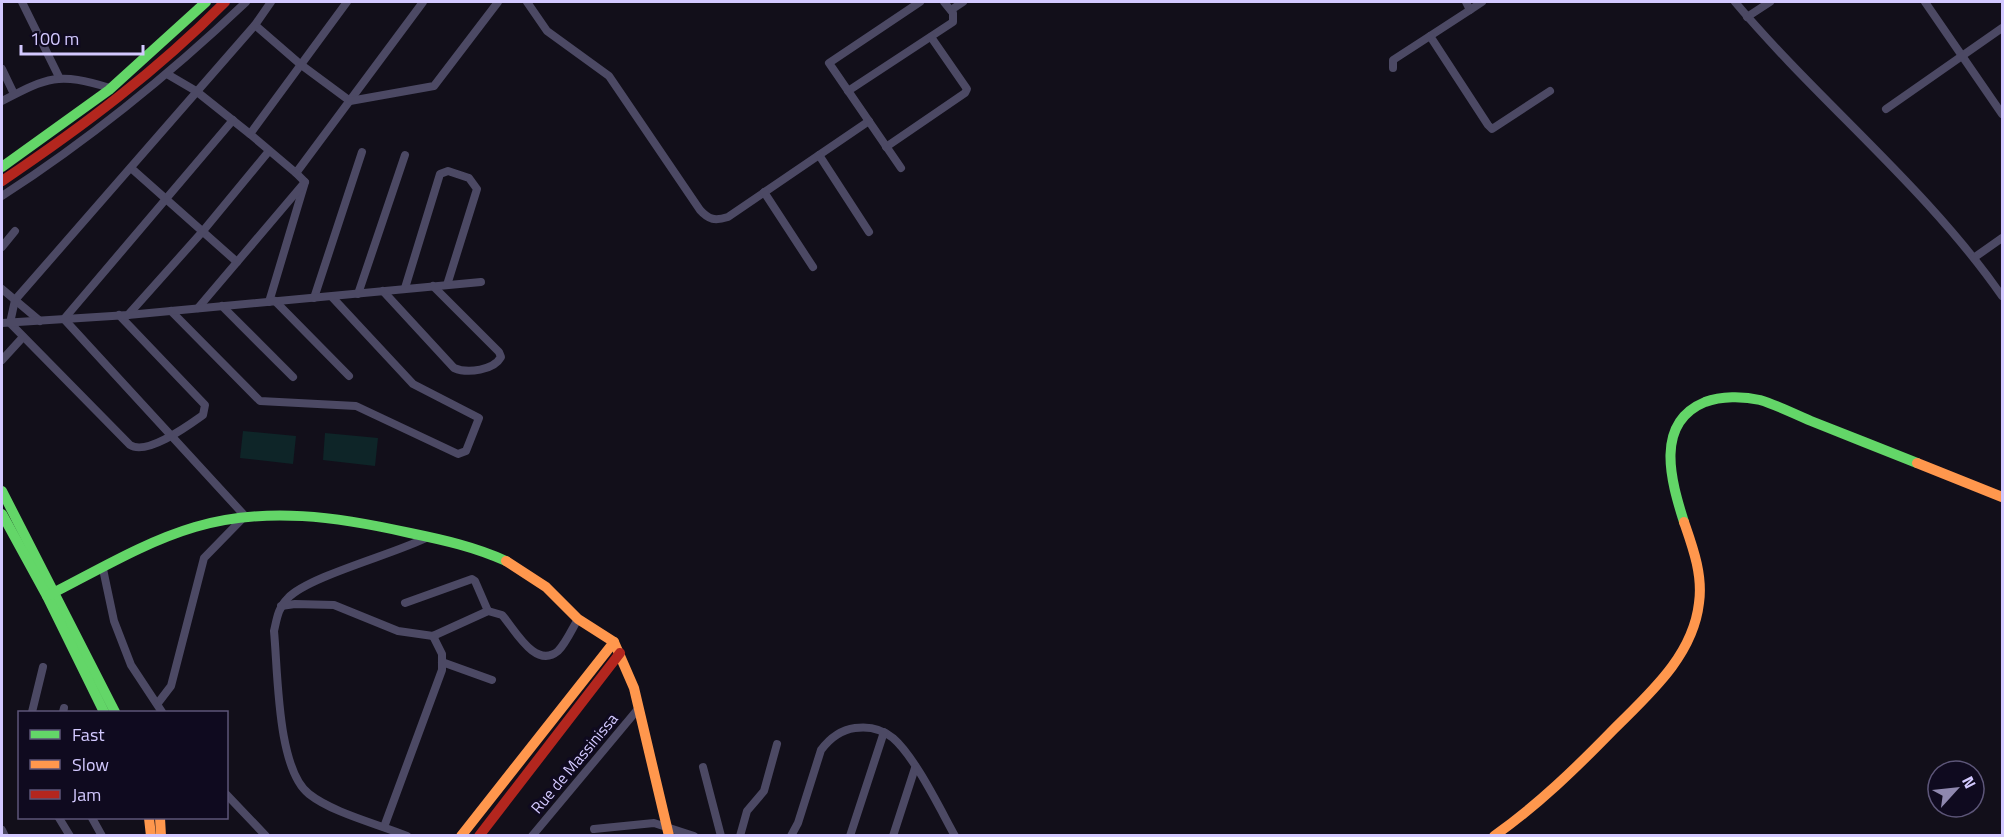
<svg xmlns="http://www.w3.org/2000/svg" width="2004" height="837" viewBox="0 0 2004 837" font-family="'Titillium Web',sans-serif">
	<rect width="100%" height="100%" fill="#120f1a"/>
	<!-- green -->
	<g fill="#0e2528">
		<polygon points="243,431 296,436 293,464 240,458"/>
		<polygon points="325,433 378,438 375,466 323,460"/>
	</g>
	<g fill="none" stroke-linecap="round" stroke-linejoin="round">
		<!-- street -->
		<g stroke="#4c4964" stroke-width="8">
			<polyline points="22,2 59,77"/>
			<polyline points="347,2 250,134 296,173 423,2"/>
			<path d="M527,2L547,31L609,76L700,210C709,220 715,221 728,217L869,121"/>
			<polyline points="1466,2 1470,10 1430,36 1488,125 1492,129 1550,91"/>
			<path d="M1735,2C1820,103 1926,187 2002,296"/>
			<polyline points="1925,2 2002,114"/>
			<polyline points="951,10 963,2"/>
			<polyline points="1470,10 1482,2"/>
			<polyline points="1747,17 1770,2"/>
			<polyline points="255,25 300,64 350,101 434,86 498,2"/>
			<polyline points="1393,68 1393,60 1430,36"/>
			<polyline points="2,69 14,94"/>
			<polyline points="167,74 196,91 250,134"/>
			<polyline points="848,91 953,22 953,13 944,2"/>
			<path d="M2,101C48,77 58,72 110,88"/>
			<polyline points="1886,109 2002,28"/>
			<polyline points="886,147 965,93 967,89 931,37"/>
			<polyline points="819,155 869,232"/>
			<polyline points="131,168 237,262"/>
			<polyline points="901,168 829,63 920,2"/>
			<polyline points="764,192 813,267"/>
			<path d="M2,196C90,139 170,74 246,2"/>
			<polyline points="2,247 15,231"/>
			<polyline points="1975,257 2002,238"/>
			<polyline points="405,288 440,174 448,171 469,178 477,189 447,285"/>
			<polyline points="2,289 40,321"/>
			<path d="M383,291L454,368C468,374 494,370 501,357L499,352L433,286"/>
			<polyline points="358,294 405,155"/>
			<polyline points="314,298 362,152"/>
			<polyline points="275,301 349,376"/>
			<polyline points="269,302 305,182 296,173"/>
			<polyline points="222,306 293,377"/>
			<polyline points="198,308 305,182"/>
			<polyline points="171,311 260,401 356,406 458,454 466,451 479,418 413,384 332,297"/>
			<path d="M119,315L205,405L203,415C189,425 147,456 130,445L10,323L15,300L255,25L271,2"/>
			<polyline points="128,315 203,231 269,151"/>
			<polyline points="2,323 128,315 481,282"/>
			<polyline points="2,360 23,337"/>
			<polyline points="103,569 114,621 131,665 162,712"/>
			<polyline points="405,603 472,579 475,581 488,611"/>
			<path d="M281,606L295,604L334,605L398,631L433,636L488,611L502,615C514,628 535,670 558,651C566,643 572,629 578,619"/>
			<polyline points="442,662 492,680"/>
			<polyline points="158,703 171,686 204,558 245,516 64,319 233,120"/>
			<polyline points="32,712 43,667"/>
			<polyline points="63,712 64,708"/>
			<polyline points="703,767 721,836"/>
			<polyline points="226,794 266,836"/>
			<polyline points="59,818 70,836"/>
			<polyline points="92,818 102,836"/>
			<polyline points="384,827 442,670 442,654 433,636"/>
			<polyline points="594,829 654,823 694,836"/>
			<polyline points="2,830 5,836"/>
			<path d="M407,836C378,824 333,813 309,794C277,769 278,672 274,631C277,618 278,608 288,598C309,576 395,554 428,537"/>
			<polyline points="532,836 638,709"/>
			<polyline points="740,836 747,811 764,791 777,744"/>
			<path d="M791,836L798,823L821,750C830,738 840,730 855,728C869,726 882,729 893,738C915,757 940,809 955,836"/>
			<polyline points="850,836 884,732"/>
			<polyline points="893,836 915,768"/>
		</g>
		<!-- fast -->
		<g stroke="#63d668" stroke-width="10">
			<polyline points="2,167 109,90 206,2"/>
			<polyline points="2,491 115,712"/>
			<polyline points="2,514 47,596 104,712"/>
			<path d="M1684,522C1671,481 1654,423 1705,402C1721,396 1743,396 1760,400C1777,405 1794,414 1811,421C1846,435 1882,449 1917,463"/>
			<path d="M47,596C95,572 144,542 195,527C266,506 339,517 410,533C444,540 475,547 506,561"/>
		</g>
		<!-- slow -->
		<g stroke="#ff974d" stroke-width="10">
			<polyline points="1917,463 2002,497"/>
			<polyline points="506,561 546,587 578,619 614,642 634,688 669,836"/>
			<polyline points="149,818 151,836"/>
			<polyline points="160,818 161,836"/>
			<polyline points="461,836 614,642"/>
			<path d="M1494,836C1538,805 1576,768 1614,729C1649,694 1693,656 1699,603C1703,575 1693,548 1684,522"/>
		</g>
		<!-- jam -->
		<g stroke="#b3261e" stroke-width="10">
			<path d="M2,181C82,127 157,71 225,2"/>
			<polyline points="479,836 620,653"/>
		</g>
	</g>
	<g text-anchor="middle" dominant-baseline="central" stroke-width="6" stroke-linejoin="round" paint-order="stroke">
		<!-- street labels -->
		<g font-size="16" fill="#d3c9ff" stroke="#0f0a1f">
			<text transform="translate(574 763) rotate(-50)">Rue de Massinissa</text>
		</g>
	</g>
	<!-- border -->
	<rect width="2004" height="837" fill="none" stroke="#d3c9ff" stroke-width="6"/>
	<!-- legend -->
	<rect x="18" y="711" width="210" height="108" fill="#0f0a1f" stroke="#5d5679" stroke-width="1.5"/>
	<rect x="30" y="730" width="30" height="9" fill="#63d668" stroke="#5d5679" stroke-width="1.5"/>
	<text x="72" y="741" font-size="18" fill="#d3c9ff">Fast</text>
	<rect x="30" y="760" width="30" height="9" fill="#ff974d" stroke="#5d5679" stroke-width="1.5"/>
	<text x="72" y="771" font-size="18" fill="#d3c9ff">Slow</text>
	<rect x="30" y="790" width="30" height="9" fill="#b3261e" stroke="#5d5679" stroke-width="1.5"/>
	<text x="72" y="801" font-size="18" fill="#d3c9ff">Jam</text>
	<!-- north arrow -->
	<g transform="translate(1956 789) rotate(63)"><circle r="28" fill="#0f0a1f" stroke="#5d5679" stroke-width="1.5"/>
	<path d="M0-4.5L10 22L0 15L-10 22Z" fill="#8f88af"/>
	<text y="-9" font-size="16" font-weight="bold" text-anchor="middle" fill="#d3c9ff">N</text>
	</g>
	<!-- scale -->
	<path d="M21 45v9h122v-9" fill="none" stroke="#d3c9ff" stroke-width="3"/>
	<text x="30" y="45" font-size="18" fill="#d3c9ff" stroke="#0f0a1f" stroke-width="4.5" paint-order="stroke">100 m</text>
</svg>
